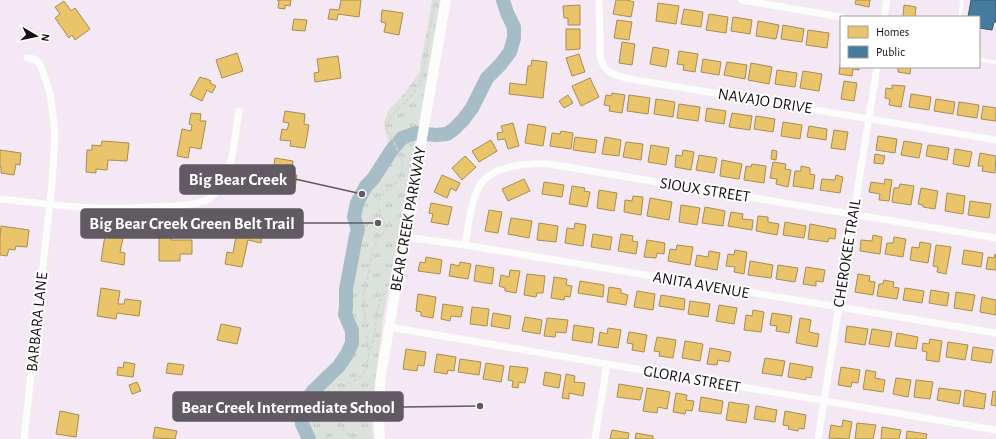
<svg xmlns="http://www.w3.org/2000/svg" width="996" height="439" viewBox="0 0 996 439" font-family="'Alegreya Sans',sans-serif">
	<defs>
		<pattern id="park-tufts" width="24" height="20" patternUnits="userSpaceOnUse"><rect width="24" height="20" fill="#dae2db"/><path d="M3 7l-1-3M5 7V3M7 7l1-3M15 17l-1-3M17 17v-4M19 17l1-3" fill="none" stroke="#bac1bb"/></pattern>
	</defs>
	<rect width="100%" height="100%" fill="#f3e8f3"/>
	<!-- park -->
	<polygon fill="url(#park-tufts)" points="432,0 440,0 418,129 383,319 371,418 373,439 308,439 302,424 300,411 305,402 313,391 339,366 347,354 352,343 352,331 345,314 346,289 356,236 358,230 354,217 357,203 362,194 385,158 388,140 386,134 384,123 388,111 405,93 419,73"/>
	<!-- homes -->
	<g fill="#e9c46a" stroke="#a98d50">
		<polygon points="277,0 291,0 290,6 285,5 285,9 278,8 279,0"/>
		<polygon points="341,0 361,0 359,17 338,14 337,20 328,19 330,9 339,10"/>
		<polygon points="616,0 627,0 634,2 631,17 613,14"/>
		<polygon points="856,0 870,0 869,7 855,4"/>
		<polygon points="64,1 71,11 75,8 90,29 75,40 72,35 69,38 55,18 60,14 55,7"/>
		<polygon points="658,3 679,6 676,24 656,21"/>
		<polygon points="580,5 580,25 568,25 568,18 564,18 563,6"/>
		<polygon points="904,5 916,7 915,17 903,17"/>
		<polygon points="684,9 703,12 701,27 681,24"/>
		<polygon points="382,10 403,13 399,35 384,32 386,23 381,22"/>
		<polygon points="709,14 728,17 726,33 706,30"/>
		<polygon points="733,17 752,20 750,34 731,31"/>
		<polygon points="294,19 307,20 305,31 292,30"/>
		<polygon points="617,20 632,22 629,40 614,38"/>
		<polygon points="758,21 779,25 776,39 756,36"/>
		<polygon points="783,25 804,29 802,42 781,39"/>
		<polygon points="566,29 580,29 580,49 566,50"/>
		<polygon points="808,30 829,33 827,48 806,45"/>
		<polygon points="622,42 635,44 632,65 619,63"/>
		<polygon points="653,47 669,50 666,67 650,64"/>
		<polygon points="679,51 698,54 695,72 683,70 684,65 677,64"/>
		<polygon points="237,53 243,71 222,78 216,60"/>
		<polygon points="579,54 585,72 572,76 566,58"/>
		<polygon points="338,56 341,78 315,82 314,73 319,72 317,59"/>
		<polygon points="703,59 721,62 719,75 701,72"/>
		<polygon points="841,59 841,67 859,67 859,70 853,69 852,76 839,74"/>
		<polygon points="532,60 547,62 543,98 509,94 510,83 526,85 528,66 531,66"/>
		<polygon points="727,62 747,65 745,79 724,75"/>
		<polygon points="751,63 772,67 769,84 748,80"/>
		<polygon points="898,67 911,67 910,74 898,72"/>
		<polygon points="777,70 797,73 795,87 775,84"/>
		<polygon points="803,71 822,74 819,91 800,88"/>
		<polygon points="200,77 205,79 205,78 211,81 210,83 216,86 212,93 207,90 202,101 190,95"/>
		<polygon points="590,78 599,97 581,106 572,86"/>
		<polygon points="844,81 857,83 854,101 841,99"/>
		<polygon points="892,85 905,86 901,107 889,105 890,99 885,98 886,88 892,89"/>
		<polygon points="612,93 625,95 622,113 609,111 610,106 604,105 606,95 611,96"/>
		<polygon points="911,94 931,97 929,110 909,107"/>
		<polygon points="568,95 573,103 564,108 559,101"/>
		<polygon points="629,95 650,98 648,114 627,111"/>
		<polygon points="656,99 675,102 673,117 654,114"/>
		<polygon points="936,99 955,102 953,114 934,111"/>
		<polygon points="959,102 979,105 977,118 957,115"/>
		<polygon points="679,104 700,107 698,121 677,118"/>
		<polygon points="983,106 996,108 996,121 981,119"/>
		<polygon points="707,108 726,111 724,124 705,121"/>
		<polygon points="285,111 305,114 304,124 309,125 305,148 290,146 291,141 280,140 282,129 287,130 289,123 283,122"/>
		<polygon points="191,113 201,114 200,121 206,121 201,149 190,147 188,158 177,156 182,129 191,131 192,125 189,124"/>
		<polygon points="732,113 752,116 750,130 729,127"/>
		<polygon points="756,116 775,119 773,132 754,129"/>
		<polygon points="783,122 802,125 800,139 781,136"/>
		<polygon points="513,123 519,146 508,149 505,139 498,140 497,133 503,132 501,126"/>
		<polygon points="528,124 546,127 543,146 525,143"/>
		<polygon points="809,126 827,129 826,140 807,137"/>
		<polygon points="834,130 848,132 845,150 831,148"/>
		<polygon points="561,131 573,133 571,149 550,146 552,133 560,134"/>
		<polygon points="878,136 897,139 895,153 876,150"/>
		<polygon points="575,137 597,140 595,153 573,150"/>
		<polygon points="605,137 621,140 619,156 602,154"/>
		<polygon points="491,140 497,151 479,162 472,151"/>
		<polygon points="102,141 129,143 127,161 108,160 107,170 96,169 96,173 86,172 87,150 92,150 92,145 101,146"/>
		<polygon points="904,141 922,144 919,158 901,155"/>
		<polygon points="626,142 643,144 641,160 623,157"/>
		<polygon points="651,145 669,148 666,165 648,162"/>
		<polygon points="928,145 949,148 947,160 926,156"/>
		<polygon points="955,149 972,152 969,167 953,164"/>
		<polygon points="0,150 21,153 20,165 16,164 14,175 1,173 1,167 0,167"/>
		<polygon points="683,150 694,152 691,170 675,167 676,155 682,156"/>
		<polygon points="772,150 777,151 776,160 771,159"/>
		<polygon points="980,153 996,156 995,173 982,171 983,166 978,166"/>
		<polygon points="875,154 885,156 883,164 874,163"/>
		<polygon points="699,155 717,158 714,173 696,170"/>
		<polygon points="465,156 476,167 462,180 452,168"/>
		<polygon points="275,158 293,161 291,174 297,175 295,188 289,187 288,194 270,191"/>
		<polygon points="722,160 742,164 739,179 720,176"/>
		<polygon points="773,162 786,164 785,169 791,170 788,187 776,184 777,179 770,178"/>
		<polygon points="752,164 766,166 764,183 744,180 746,166 751,167"/>
		<polygon points="801,166 810,168 810,174 815,175 813,189 793,186 795,171 801,171"/>
		<polygon points="442,175 460,183 456,191 451,188 447,198 434,192"/>
		<polygon points="836,175 843,177 840,193 820,190 822,179 835,180"/>
		<polygon points="524,179 530,191 508,201 502,189"/>
		<polygon points="885,179 892,180 889,201 879,200 880,194 869,192 871,182 884,184"/>
		<polygon points="544,182 564,185 562,197 542,194"/>
		<polygon points="900,184 914,186 911,205 892,202 894,188 899,188"/>
		<polygon points="572,186 585,188 584,191 590,192 587,207 569,204"/>
		<polygon points="921,188 938,191 935,209 923,207 923,205 918,204"/>
		<polygon points="599,190 617,193 614,211 597,208"/>
		<polygon points="947,193 965,196 963,214 945,211"/>
		<polygon points="633,196 643,197 641,215 624,212 625,200 632,201"/>
		<polygon points="650,198 672,202 669,220 647,216"/>
		<polygon points="970,201 991,204 989,218 968,215"/>
		<polygon points="431,203 452,207 448,225 431,222 433,214 429,213"/>
		<polygon points="681,205 700,208 697,225 679,222"/>
		<polygon points="705,207 725,211 723,226 702,223"/>
		<polygon points="489,210 502,212 498,233 485,231"/>
		<polygon points="731,212 743,214 742,219 753,220 752,230 728,226"/>
		<polygon points="758,216 768,217 768,222 779,224 777,235 756,231"/>
		<polygon points="511,218 532,221 529,238 508,234"/>
		<polygon points="785,222 806,226 804,238 783,235"/>
		<polygon points="539,223 558,226 556,242 537,240"/>
		<polygon points="575,223 586,225 583,246 565,243 567,228 574,229"/>
		<polygon points="810,224 836,229 835,239 829,238 828,242 808,239"/>
		<polygon points="1,226 29,230 27,247 16,246 15,250 9,249 7,256 0,255 0,236"/>
		<polygon points="237,230 250,232 251,230 262,232 261,243 248,240 242,267 225,264 227,252 233,253"/>
		<polygon points="593,234 612,237 610,250 591,247"/>
		<polygon points="621,234 633,236 632,241 638,242 636,254 618,251"/>
		<polygon points="105,235 123,238 120,252 125,253 124,265 101,261"/>
		<polygon points="159,235 171,235 171,240 192,240 192,254 180,254 180,261 159,261"/>
		<polygon points="873,235 882,237 880,254 860,251 861,240 872,241"/>
		<polygon points="894,237 906,239 903,257 885,254 887,243 893,243"/>
		<polygon points="647,240 665,243 664,254 657,253 656,258 644,257"/>
		<polygon points="920,242 931,244 928,263 910,260 912,247 919,248"/>
		<polygon points="677,245 693,247 690,265 668,261 670,249 676,250"/>
		<polygon points="936,245 951,247 946,274 937,272 938,267 933,266"/>
		<polygon points="735,250 747,252 744,274 734,272 735,267 726,266 728,254 734,255"/>
		<polygon points="964,250 983,253 981,267 962,264"/>
		<polygon points="709,251 720,253 717,270 695,266 697,255 708,257"/>
		<polygon points="995,254 996,254 996,270 986,269 988,257 994,258"/>
		<polygon points="426,257 442,260 440,274 418,271 420,262 425,263"/>
		<polygon points="750,261 773,265 771,278 748,275"/>
		<polygon points="460,262 471,264 468,279 449,276 451,264 459,266"/>
		<polygon points="476,265 494,268 492,284 474,281"/>
		<polygon points="778,265 798,268 795,282 776,279"/>
		<polygon points="806,267 825,270 823,282 816,281 816,286 803,284"/>
		<polygon points="510,270 520,271 516,293 505,291 505,288 499,286 501,275 509,277"/>
		<polygon points="527,274 545,276 543,293 537,293 536,297 524,295"/>
		<polygon points="858,274 870,276 869,281 875,282 873,295 855,292"/>
		<polygon points="554,277 567,279 566,285 572,286 570,297 565,296 564,300 551,298"/>
		<polygon points="884,280 894,282 893,287 899,288 897,299 877,296 879,284 883,284"/>
		<polygon points="580,281 604,285 603,297 578,293"/>
		<polygon points="609,287 621,289 621,293 628,295 626,305 607,302"/>
		<polygon points="101,288 120,291 118,304 124,304 125,299 141,301 139,316 117,313 116,319 97,316"/>
		<polygon points="905,288 924,291 922,303 903,300"/>
		<polygon points="931,290 949,293 947,306 929,303"/>
		<polygon points="637,291 655,294 653,310 634,307"/>
		<polygon points="956,292 975,295 972,311 954,308"/>
		<polygon points="418,294 436,297 433,318 421,316 421,312 416,311"/>
		<polygon points="661,295 685,299 684,310 659,306"/>
		<polygon points="982,297 996,300 996,315 980,312"/>
		<polygon points="690,301 710,304 708,317 688,314"/>
		<polygon points="443,304 463,307 461,317 451,316 450,321 441,319"/>
		<polygon points="719,305 737,308 734,324 716,321"/>
		<polygon points="472,307 489,309 487,326 470,324"/>
		<polygon points="753,310 764,312 761,332 744,330 746,315 752,316"/>
		<polygon points="493,313 511,316 509,329 491,326"/>
		<polygon points="772,313 792,316 789,333 776,331 777,326 770,325"/>
		<polygon points="525,317 542,320 540,334 522,331"/>
		<polygon points="547,318 568,320 566,333 556,332 555,337 544,336"/>
		<polygon points="800,318 811,320 809,332 819,334 817,347 796,343"/>
		<polygon points="221,324 241,328 237,344 217,340"/>
		<polygon points="574,325 594,328 592,343 572,340"/>
		<polygon points="847,326 868,329 865,345 845,342"/>
		<polygon points="608,328 621,330 618,348 598,345 600,332 607,334"/>
		<polygon points="872,329 892,332 889,347 869,344"/>
		<polygon points="629,332 647,335 644,352 632,350 633,344 627,343"/>
		<polygon points="897,333 918,337 916,349 895,346"/>
		<polygon points="657,337 676,340 673,358 659,356 660,352 654,351"/>
		<polygon points="930,339 942,341 939,362 926,360 927,352 922,351 923,343 929,344"/>
		<polygon points="685,341 703,344 700,361 682,358"/>
		<polygon points="948,342 968,345 965,360 946,357"/>
		<polygon points="973,347 993,350 991,363 971,360"/>
		<polygon points="710,348 731,352 729,362 718,360 717,365 707,364"/>
		<polygon points="406,349 426,352 424,366 418,365 417,371 403,369"/>
		<polygon points="437,354 456,357 454,371 448,370 447,374 434,372"/>
		<polygon points="765,358 785,361 782,376 762,373"/>
		<polygon points="460,359 481,362 479,375 458,372"/>
		<polygon points="124,362 135,364 133,377 117,375 118,367 123,368"/>
		<polygon points="168,363 184,365 182,375 166,373"/>
		<polygon points="486,363 504,366 501,382 483,379"/>
		<polygon points="790,363 813,367 811,378 806,377 806,380 788,377"/>
		<polygon points="510,366 528,368 525,383 519,382 518,388 512,387 513,381 508,380"/>
		<polygon points="841,367 860,370 858,383 852,382 851,387 838,385"/>
		<polygon points="866,370 876,372 875,378 885,380 883,392 863,389"/>
		<polygon points="545,372 561,375 559,388 543,385"/>
		<polygon points="566,374 575,376 574,382 585,383 583,396 569,393 569,399 562,398"/>
		<polygon points="896,378 911,380 908,397 893,394"/>
		<polygon points="916,380 933,382 930,399 914,397"/>
		<polygon points="137,382 141,391 132,394 129,385"/>
		<polygon points="619,384 643,388 640,400 617,397"/>
		<polygon points="647,388 670,392 667,409 658,407 657,413 643,411"/>
		<polygon points="939,388 961,391 959,404 937,400"/>
		<polygon points="965,390 986,394 984,409 963,406"/>
		<polygon points="993,391 996,392 996,406 991,405"/>
		<polygon points="676,393 687,395 686,400 694,401 692,411 686,410 685,414 673,412"/>
		<polygon points="701,397 723,401 721,414 699,411"/>
		<polygon points="729,402 749,405 746,423 726,420"/>
		<polygon points="756,406 777,410 775,422 754,419"/>
		<polygon points="60,411 79,415 76,437 56,434"/>
		<polygon points="785,411 806,415 804,429 799,428 798,431 788,429 789,426 783,425"/>
		<polygon points="843,420 852,422 849,439 829,438 831,425 842,427"/>
		<polygon points="857,423 876,425 873,439 855,439"/>
		<polygon points="155,427 177,431 175,439 153,438"/>
		<polygon points="882,427 901,430 899,439 881,439"/>
		<polygon points="612,430 629,433 628,439 610,439"/>
		<polygon points="907,431 927,434 926,439 906,439"/>
		<polygon points="636,433 653,436 653,439 635,439"/>
	</g>
	<!-- public -->
	<polygon fill="#457b9d" stroke="#365a74" points="971,0 996,0 996,22 994,22 992,30 979,28 979,17 968,17"/>
	<g fill="none" stroke-linecap="round" stroke-linejoin="round">
		<!-- river -->
		<polyline stroke="#a6bcc7" stroke-width="14" points="309,439 302,424 300,411 305,402 313,391 339,366 347,354 352,343 352,331 345,314 346,307 346,289 356,236 358,230 354,217 357,203 366,186 373,179 391,151 402,138 413,134 416,133 436,135 447,134 454,129 463,120 472,108 487,78 500,65 510,52 514,38 514,27 507,13 503,0"/>
		<!-- path -->
		<g stroke="#d5d3d5" stroke-width="1.5" stroke-dasharray="4 2" stroke-linecap="butt">
			<path d="M370,349C379,331 372,304 387,291"/>
			<path d="M354,439C346,434 333,420 335,409C336,405 338,401 339,397C341,393 342,389 345,386C348,382 352,383 356,380C368,372 371,354 367,341L363,297L369,270L372,252L378,238L385,231C386,221 378,213 378,204C378,199 383,194 386,191C391,186 398,182 401,175C407,164 393,139 386,129C386,115 410,101 417,88C424,74 426,58 428,43C430,29 433,14 435,0"/>
		</g>
		<!-- service -->
		<g stroke="#fdfcfd" stroke-width="3.5">
			<polyline points="960,17 962,0"/>
			<polyline points="979,60 996,62"/>
		</g>
		<!-- minor -->
		<g stroke="#fdfcfd" stroke-width="7">
			<path d="M599,0C599,13 600,27 600,40C600,48 599,58 603,65C608,74 621,77 630,79L996,140"/>
			<polyline points="742,0 841,17"/>
			<polyline points="884,17 887,0"/>
			<path d="M0,199C32,202 65,207 97,208C116,209 134,208 152,207C169,206 185,207 201,202C208,200 214,195 218,190C233,173 235,133 239,111"/>
			<polyline points="405,237 465,245 996,333"/>
			<path d="M465,245C468,227 471,200 480,185C493,165 528,163 549,164L996,238"/>
			<polyline points="389,327 996,430"/>
			<polyline points="24,439 52,184 55,135 54,124 50,93 41,66 37,61 34,59 27,58"/>
			<polyline points="595,439 607,364"/>
			<polyline points="818,439 877,67"/>
		</g>
		<!-- secondary -->
		<path stroke="#fdfcfd" stroke-width="10" d="M380,439C378,417 379,396 381,375L446,0"/>
	</g>
	<g text-anchor="middle" dominant-baseline="central" stroke-width="4" stroke-linejoin="round" paint-order="stroke">
		<!-- street labels -->
		<g font-size="16" fill="#140e14" stroke="#fff">
			<text transform="translate(765 101) rotate(9)">NAVAJO DRIVE</text>
			<text transform="translate(705 190) rotate(9)">SIOUX STREET</text>
			<text transform="translate(408 219) rotate(-80)">BEAR CREEK PARKWAY</text>
			<text transform="translate(847 253) rotate(-81)">CHEROKEE TRAIL</text>
			<text transform="translate(701 285) rotate(10)">ANITA AVENUE</text>
			<text transform="translate(37 322) rotate(-84)">BARBARA LANE</text>
			<text transform="translate(692 379) rotate(10)">GLORIA STREET</text>
		</g>
	</g>
	<!-- callouts -->
	<path fill="none" stroke="#625a62" stroke-width="1.5" d="M362 194L295 179M378 223L303 223M480 406L403 407"/>
	<g fill="#625a62" stroke="#fff" stroke-width="1.5">
		<circle cx="362" cy="194" r="4"/>
		<circle cx="378" cy="223" r="4"/>
		<circle cx="480" cy="406" r="4"/>
	</g>
	<g fill="#625a62" stroke="#625a62" stroke-width="1.5">
		<rect x="180" y="165" width="115" height="29" rx="4"/>
		<rect x="81" y="209" width="222" height="29" rx="4"/>
		<rect x="173" y="392" width="230" height="29" rx="4"/>
	</g>
	<g font-size="17" text-anchor="middle" font-weight="bold" fill="#fff">
		<text x="238" y="185">Big Bear Creek</text>
		<text x="192" y="229">Big Bear Creek Green Belt Trail</text>
		<text x="288" y="413">Bear Creek Intermediate School</text>
	</g>
	<!-- legend -->
	<rect x="840" y="16" width="140" height="52" fill="#ffffff" stroke="#a19fa1"/>
	<rect x="848" y="26" width="20" height="12" fill="#e9c46a" stroke="#a19fa1"/>
	<text x="876" y="36" font-size="12" fill="#140e14">Homes</text>
	<rect x="848" y="46" width="20" height="12" fill="#457b9d" stroke="#a19fa1"/>
	<text x="876" y="56" font-size="12" fill="#140e14">Public</text>
	<!-- north arrow -->
	<g transform="translate(36 36) rotate(99)" stroke="#ffffff" stroke-width="3" paint-order="stroke">
	<path d="M0-3L7 15L0 10L-7 15Z" fill="#140e14"/>
	<text y="-6" font-size="11" font-weight="bold" text-anchor="middle" fill="#140e14">N</text>
	</g>
</svg>
